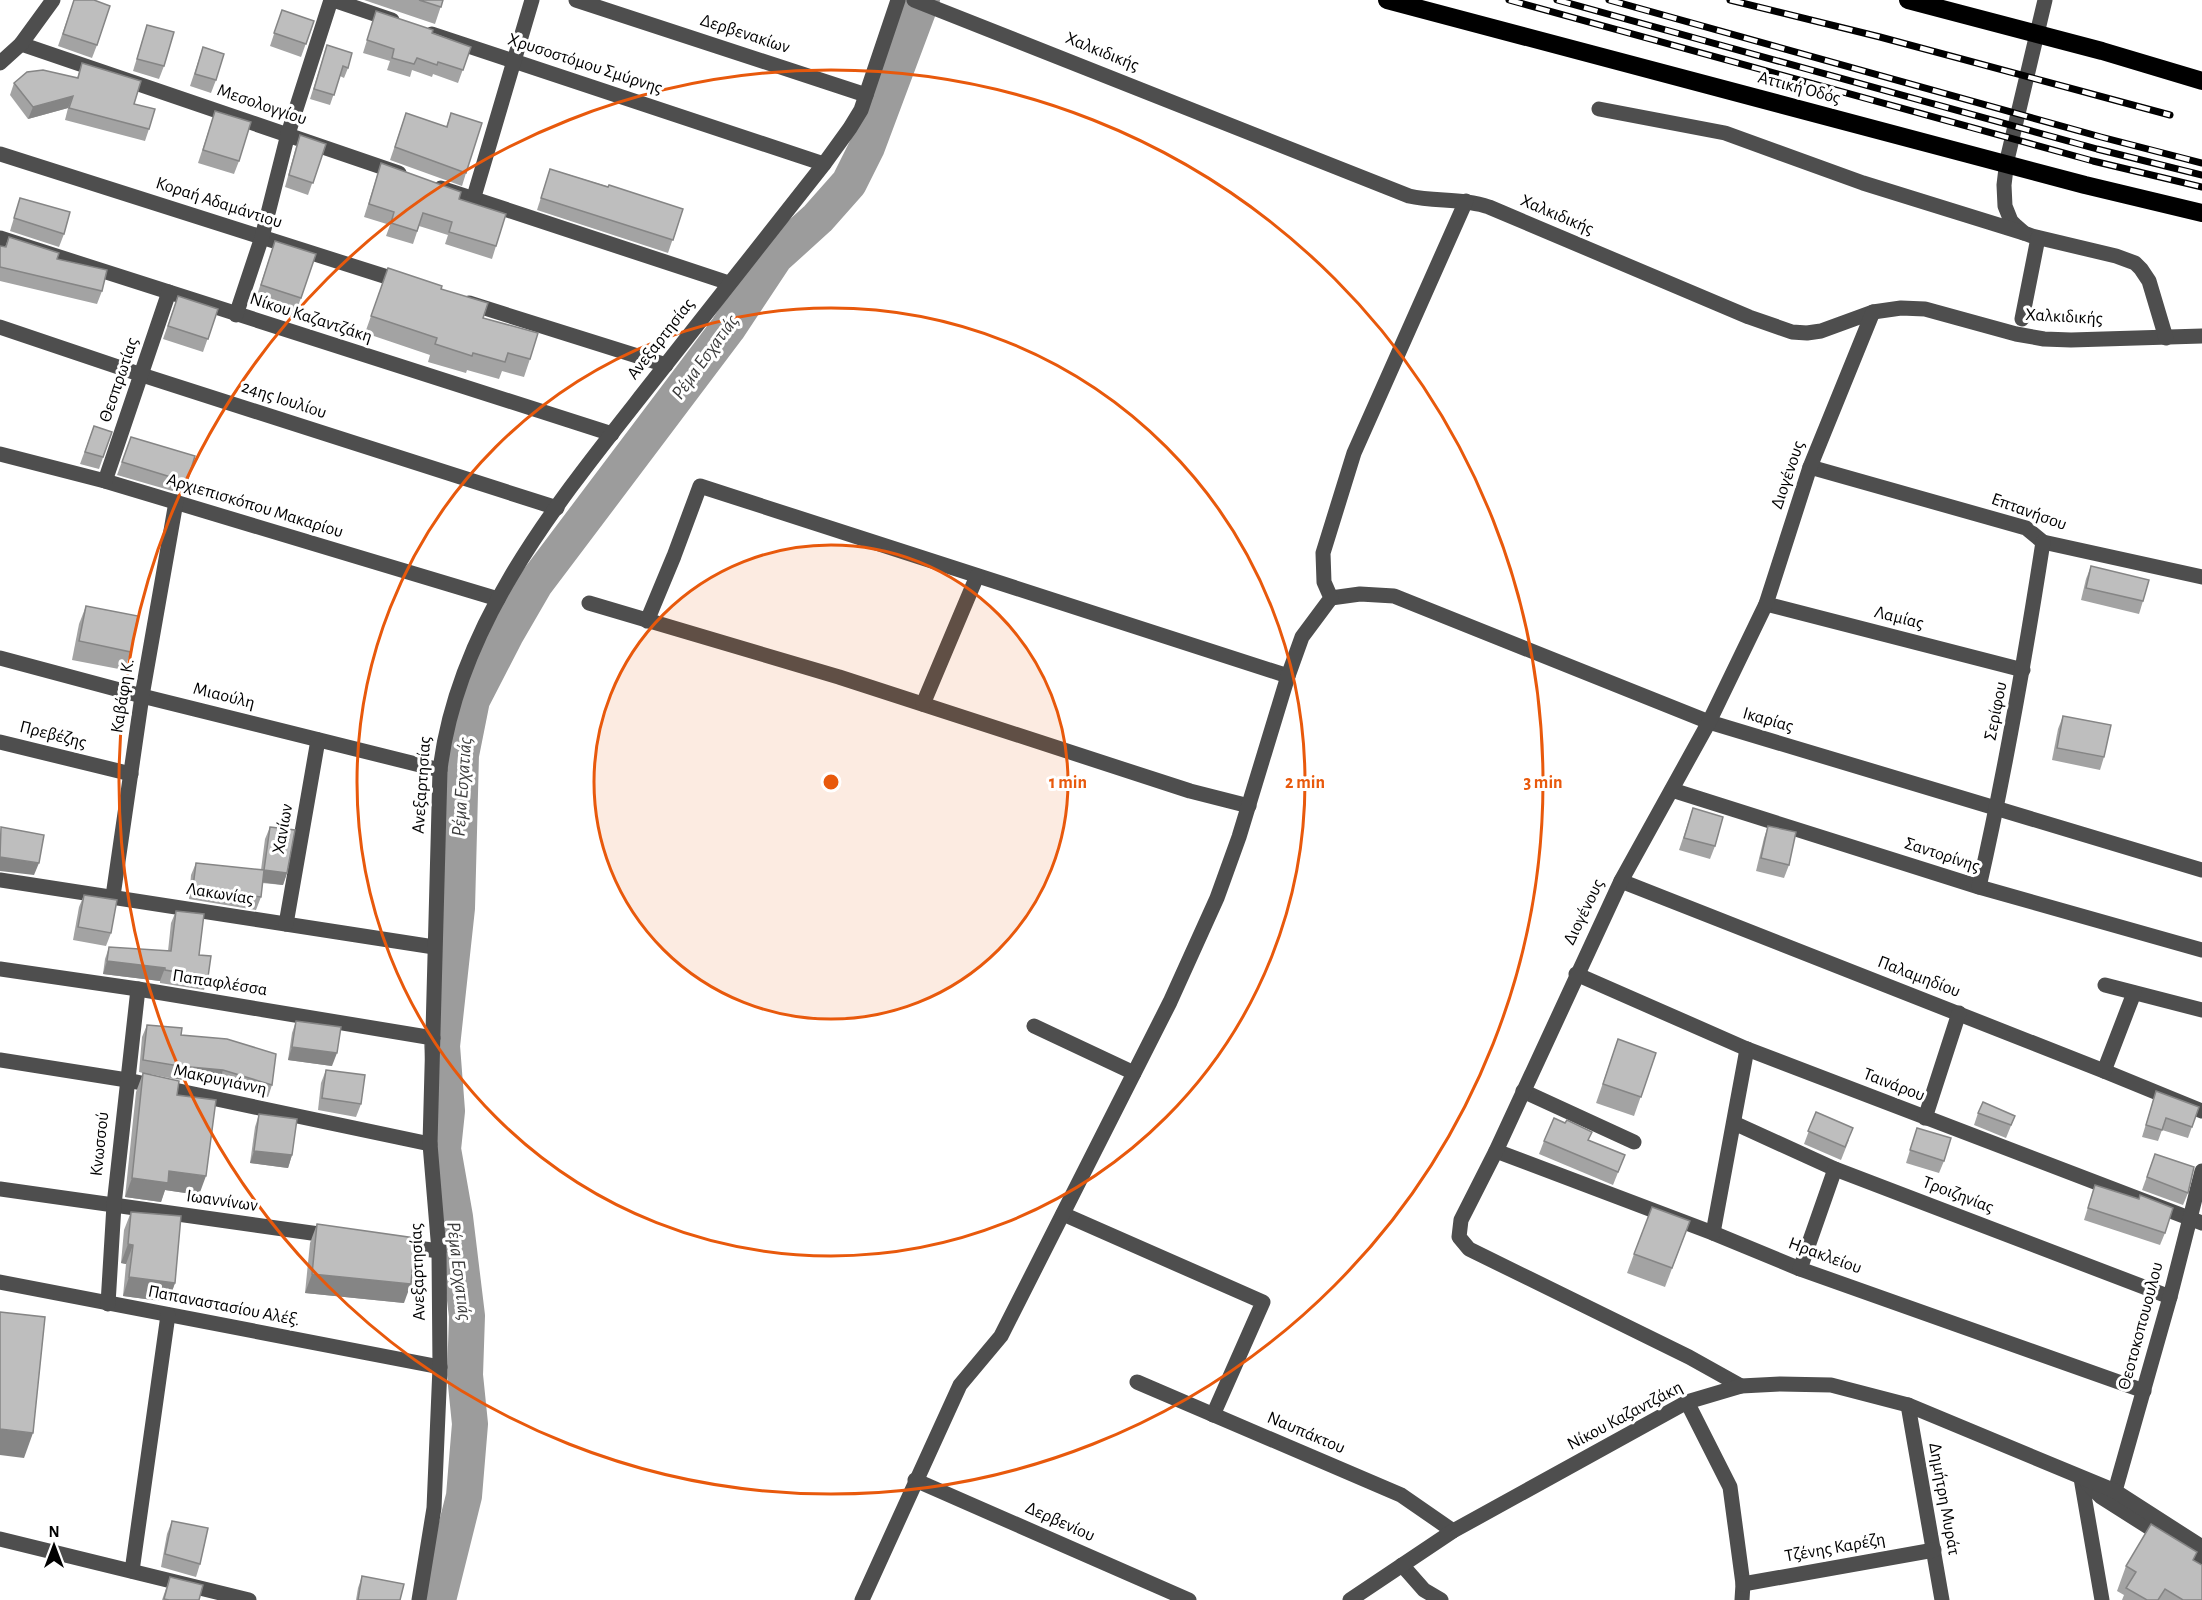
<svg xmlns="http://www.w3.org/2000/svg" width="2202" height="1600" viewBox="0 0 2202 1600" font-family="'Alegreya Sans',sans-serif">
	<rect width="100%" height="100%" fill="#fff"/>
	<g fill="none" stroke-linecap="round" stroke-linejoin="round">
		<!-- river -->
		<polyline stroke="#9c9c9c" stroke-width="36" points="438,1600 464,1496 470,1424 465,1375 467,1316 455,1217 443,1149 447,1111 442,1046 457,908 461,755 472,700 506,634 535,584 728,328 775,257 818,218 849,183 867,147 922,0"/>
		<!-- minor -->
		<g stroke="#4e4e4e" stroke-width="15">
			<polyline points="333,0 392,20"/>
			<polyline points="576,0 866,95"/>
			<path d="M914,0L1409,196C1435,202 1463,198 1489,207L1749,317L1792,332L1807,333L1821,331L1873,312L1901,308L1925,309L2016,334L2044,339L2071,340L2202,336"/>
			<polyline points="2045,0 2007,160 2004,185 2005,206 2011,221 2016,226 2024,233 2032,236 2116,256 2135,263 2141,269 2149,281 2166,338"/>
			<polyline points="432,34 824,164"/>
			<polyline points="21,44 399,173"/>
			<polyline points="0,63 21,44 53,0"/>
			<polyline points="1599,109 1725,133 1863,183 2024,233"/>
			<polyline points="0,154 403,282"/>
			<polyline points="441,188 729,283"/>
			<polyline points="473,200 532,0"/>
			<polyline points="0,238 612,434"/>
			<polyline points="469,303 666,365"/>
			<polyline points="236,315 262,237 288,134 331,0"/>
			<polyline points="2022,319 2038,238"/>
			<polyline points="0,327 142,375 557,508"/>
			<polyline points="0,454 105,481 498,599"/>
			<polyline points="1810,467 2026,528 2043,542 2202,577"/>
			<polyline points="105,481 169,292"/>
			<polyline points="1331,598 1360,594 1394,596 1709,722 2202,870"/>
			<polyline points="589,603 839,677 1190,791 1249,806"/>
			<polyline points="1766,604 2023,670"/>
			<polyline points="647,621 674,556 700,486 1288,676"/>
			<polyline points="0,658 142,696 440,770"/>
			<polyline points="923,704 977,576"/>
			<polyline points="0,742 131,774"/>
			<polyline points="1672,790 1979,887 2202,950"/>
			<polyline points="0,880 434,947"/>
			<polyline points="1621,881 2104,1071 2202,1111"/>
			<path d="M1979,887C2005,773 2025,658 2043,542"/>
			<polyline points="113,896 142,696 176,502"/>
			<polyline points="286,924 318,740"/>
			<polyline points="0,969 138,989 433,1038"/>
			<polyline points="1576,974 1747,1049 2202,1223"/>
			<polyline points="2105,985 2202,1010"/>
			<polyline points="1034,1026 1134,1073"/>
			<polyline points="0,1060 127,1080 430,1144"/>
			<polyline points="2104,1071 2134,993"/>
			<polyline points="1523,1091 1634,1142"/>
			<polyline points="1925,1118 1959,1013"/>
			<polyline points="1734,1123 1835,1169 2170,1297"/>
			<polyline points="1496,1151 1713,1233 1800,1269 2144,1391"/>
			<polyline points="0,1189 333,1236"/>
			<polyline points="1063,1214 1263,1302 1213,1415"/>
			<polyline points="1713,1233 1747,1049"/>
			<polyline points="395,1245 439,1251"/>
			<polyline points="1800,1269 1835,1169"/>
			<polyline points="0,1282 440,1367"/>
			<polyline points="108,1304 114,1205 138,989"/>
			<polyline points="1137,1382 1401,1495 1453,1531"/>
			<polyline points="1741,1386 1689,1357 1469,1249 1459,1237 1461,1220 1496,1151 1621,881 1709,722 1766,604 1810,467 1873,312"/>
			<polyline points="1687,1402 1730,1487 1743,1584 1742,1600"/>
			<polyline points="1908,1405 1942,1600"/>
			<polyline points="2081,1478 2102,1600"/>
			<polyline points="915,1480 1189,1600"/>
			<polyline points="2088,1484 2101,1497 2202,1561"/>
			<polyline points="2115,1491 2170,1297 2202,1171"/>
			<polyline points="0,1539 249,1600"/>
			<polyline points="1402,1565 1424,1590 1441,1600"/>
			<polyline points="132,1571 168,1315"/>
			<polyline points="1743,1584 1934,1550"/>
			<path d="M419,1600L434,1508L440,1367L439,1251L430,1144L440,770C458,620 562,497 653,381C710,309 767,236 824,164L850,128L861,110L898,0"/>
			<polyline points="862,1600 960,1385 1001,1336 1170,1002 1217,898 1239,837 1288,676 1302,637 1331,598 1324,582 1323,553 1354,453 1466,201"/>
			<polyline points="1350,1600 1453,1531 1687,1402 1741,1386 1780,1384 1831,1385 1908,1405 2115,1491 2202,1547"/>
		</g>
		<!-- highway -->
		<g stroke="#000" stroke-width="18">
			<polyline points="1387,0 2085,185 2202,213"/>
			<polyline points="1908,0 2102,51 2202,81"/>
		</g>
		<!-- rail casing -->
		<g stroke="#000" stroke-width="7">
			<g id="rail">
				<polyline points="1509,0 2093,161 2202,187"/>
				<polyline points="1557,0 2097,149 2202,175"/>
				<polyline points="1609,0 2101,137 2202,163"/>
				<polyline points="1730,0 1880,37 2170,115"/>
			</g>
		</g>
		<!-- rail -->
		<use href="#rail" stroke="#fff" stroke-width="4.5" stroke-dasharray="14" stroke-linecap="butt"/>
	</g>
	<!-- wall -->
	<g fill="#a3a3a3">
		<polygon points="74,0 97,45 92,58 58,46"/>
		<polygon points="364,0 443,0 435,24"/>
		<polygon points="282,10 314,21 301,57 270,46"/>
		<polygon points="376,11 471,47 458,83 433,74 432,77 412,70 410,77 387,70 390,61 363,53"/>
		<polygon points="147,25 164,66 159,79 133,71"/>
		<polygon points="327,45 348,68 344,78 340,76 330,105 310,99"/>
		<polygon points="203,47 216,80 211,93 190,86"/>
		<polygon points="82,63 134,104 149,129 145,141 65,120 68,108 28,119 10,95 14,83 77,78"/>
		<polygon points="215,111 239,161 234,174 198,163"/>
		<polygon points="406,113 446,127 451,113 466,173 462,186 390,160"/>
		<polygon points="300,135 326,144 308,195 285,187 296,147"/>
		<polygon points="381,163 459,199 496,246 492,259 445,244 448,235 419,226 413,244 386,236 390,225 364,217"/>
		<polygon points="550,169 683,209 668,253 537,210"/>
		<polygon points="20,198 64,234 59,247 10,231"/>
		<polygon points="9,237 57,259 102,291 97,304 0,281 0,246 5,247"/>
		<polygon points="275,241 301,298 294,317 254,304"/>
		<polygon points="388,268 441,289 483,318 530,359 524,377 502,371 499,379 467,370 466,373 428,362 430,355 365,333"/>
		<polygon points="178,296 218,309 203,352 163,339"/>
		<polygon points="94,426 112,432 99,469 80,464"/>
		<polygon points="131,437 187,482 183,494 117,475"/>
		<polygon points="2091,566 2143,601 2139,614 2081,600 2086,579"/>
		<polygon points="86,606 131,652 124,670 72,660 79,624"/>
		<polygon points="2063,716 2104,757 2100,770 2052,760 2058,729"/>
		<polygon points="1693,808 1715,846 1710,859 1679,850"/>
		<polygon points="1768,826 1789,865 1784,878 1756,871 1764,838"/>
		<polygon points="270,827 287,873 283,885 262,883 261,897 256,910 189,899 191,875 196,863 261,870 265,839"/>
		<polygon points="84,895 111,933 106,946 73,940 79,907"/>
		<polygon points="176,911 199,955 208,977 204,990 160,983 160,981 103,974 105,959 109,947 168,951 171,923"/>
		<polygon points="296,1021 332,1066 288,1060 292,1033"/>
		<polygon points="147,1025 181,1035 272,1085 268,1097 219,1082 174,1079 150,1074 177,1095 199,1195 165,1190 161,1202 125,1197 136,1092 143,1073 139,1072 142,1037"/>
		<polygon points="1618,1039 1656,1053 1634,1116 1596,1103"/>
		<polygon points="326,1070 361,1104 356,1117 318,1110 321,1083"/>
		<polygon points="2156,1091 2199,1107 2188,1138 2162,1130 2158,1141 2142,1137"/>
		<polygon points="1816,1112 1849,1140 1841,1160 1804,1144"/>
		<polygon points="1978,1113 2015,1116 2006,1138 1974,1125"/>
		<polygon points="259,1114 292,1155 288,1168 250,1163 255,1127"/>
		<polygon points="1917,1128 1944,1161 1939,1173 1906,1163"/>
		<polygon points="1544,1141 1589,1141 1625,1155 1613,1185 1539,1154"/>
		<polygon points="2155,1154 2188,1193 2183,1205 2142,1190"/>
		<polygon points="2095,1185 2165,1233 2160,1245 2084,1220"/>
		<polygon points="131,1212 175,1283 168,1302 123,1296 126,1264 121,1263 124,1230"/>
		<polygon points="1690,1221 1665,1287 1627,1273 1634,1254"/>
		<polygon points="317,1224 404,1303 305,1293 310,1243"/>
		<polygon points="172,1521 200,1564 196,1577 161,1567 167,1534"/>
		<polygon points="2194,1560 2202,1600 2122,1600 2124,1595 2117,1591 2126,1566"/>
		<polygon points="362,1576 400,1600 356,1600 358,1588"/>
		<polygon points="170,1577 199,1600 162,1600"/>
	</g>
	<!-- shaded-wall -->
	<g fill="#858585">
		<polygon points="73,96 68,108 28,119 33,107"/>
		<polygon points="0,857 39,863 34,875 0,871"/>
		<polygon points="264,870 287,873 283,885 260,882"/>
		<polygon points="107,961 165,968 160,981 103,974"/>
		<polygon points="292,1047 337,1053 332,1066 288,1060"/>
		<polygon points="179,1066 223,1070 219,1082 174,1079"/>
		<polygon points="254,1151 292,1155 288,1168 250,1163"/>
		<polygon points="169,1171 206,1176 199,1195 165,1190 161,1202 125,1197 132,1178"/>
		<polygon points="128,1244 133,1245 126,1264 121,1263"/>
		<polygon points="312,1274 411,1284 404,1303 305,1293"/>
		<polygon points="129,1277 175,1283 168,1302 123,1296"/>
		<polygon points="0,1429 33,1433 24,1458 0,1455"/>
	</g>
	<!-- building -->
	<g fill="#bebebe" stroke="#858585" stroke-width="1.5">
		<polygon points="74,0 94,0 110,6 97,45 63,34"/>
		<polygon points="419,0 443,0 441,7"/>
		<polygon points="282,10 314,21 306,44 274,33"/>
		<polygon points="376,11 433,30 432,33 471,47 463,70 438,62 437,65 417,58 414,64 392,58 394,49 367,40"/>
		<polygon points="147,25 174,32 164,66 137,59"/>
		<polygon points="327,45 352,53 348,68 343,66 334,95 314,89"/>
		<polygon points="203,47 224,54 216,80 195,74"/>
		<polygon points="82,63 141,81 134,104 155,109 149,129 69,108 73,96 33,107 14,83 27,72 43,70 78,78"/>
		<polygon points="215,111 251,122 239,161 203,150"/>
		<polygon points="406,113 447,127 451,113 482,123 466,173 395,147"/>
		<polygon points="300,135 326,144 313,183 289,175"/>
		<polygon points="381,163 461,192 459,199 506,214 496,246 449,232 452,222 423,213 417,231 391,223 394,212 369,204"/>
		<polygon points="550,169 608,187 609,185 683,209 673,240 541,198"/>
		<polygon points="20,198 70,212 64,234 14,218"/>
		<polygon points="9,237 59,253 57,259 107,270 102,291 0,267 0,246 6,247"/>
		<polygon points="275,241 316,254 301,298 261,285"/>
		<polygon points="388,268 442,286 441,289 488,303 483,318 538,333 530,359 508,353 505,362 473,353 472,356 435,344 437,338 371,316"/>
		<polygon points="178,296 218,309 208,339 168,326"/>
		<polygon points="94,426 112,432 103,457 85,452"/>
		<polygon points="131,437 195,456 187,482 122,462"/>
		<polygon points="2091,566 2149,580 2143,601 2086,588"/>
		<polygon points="86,606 138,616 131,652 79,641"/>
		<polygon points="2063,716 2111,725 2104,757 2057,748"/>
		<polygon points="1693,808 1723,817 1715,846 1684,838"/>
		<polygon points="1768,826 1796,832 1789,865 1761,858"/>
		<polygon points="1,827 44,835 39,863 0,857"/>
		<polygon points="270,827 295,830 287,873 264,870"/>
		<polygon points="196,863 264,870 261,897 193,887"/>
		<polygon points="84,895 117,900 111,933 78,927"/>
		<polygon points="176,911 204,914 199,955 211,956 208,977 165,970 165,968 107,961 109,947 171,951"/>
		<polygon points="296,1021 341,1027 337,1053 292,1047"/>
		<polygon points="147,1025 182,1028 181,1035 227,1039 276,1054 272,1085 223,1070 179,1066 143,1060"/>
		<polygon points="1618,1039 1656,1053 1641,1097 1603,1084"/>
		<polygon points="326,1070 365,1075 361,1104 322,1098"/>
		<polygon points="143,1073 179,1081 177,1095 216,1100 206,1176 169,1171 168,1183 132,1178"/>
		<polygon points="2156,1091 2199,1107 2192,1127 2166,1118 2162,1130 2146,1125"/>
		<polygon points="1983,1102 2015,1116 2011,1125 1978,1113"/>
		<polygon points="1816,1112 1853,1128 1845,1147 1808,1131"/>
		<polygon points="259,1114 297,1119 292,1155 254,1151"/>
		<polygon points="1554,1118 1565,1123 1567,1120 1592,1132 1588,1140 1625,1155 1618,1172 1544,1141"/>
		<polygon points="1917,1128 1951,1138 1944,1161 1910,1150"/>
		<polygon points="2155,1154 2194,1167 2188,1193 2147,1177"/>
		<polygon points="2095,1185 2139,1199 2140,1195 2173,1208 2165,1233 2088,1208"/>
		<polygon points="1652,1207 1690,1221 1672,1268 1634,1254"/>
		<polygon points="131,1212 181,1216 175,1283 129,1277 133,1245 128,1244"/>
		<polygon points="317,1224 415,1238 411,1284 312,1274"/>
		<polygon points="0,1312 45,1317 33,1433 0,1429"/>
		<polygon points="172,1521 208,1528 200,1564 165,1554"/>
		<polygon points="2151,1524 2197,1552 2193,1560 2202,1565 2202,1600 2183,1600 2165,1589 2158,1600 2147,1600 2126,1588 2136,1572 2126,1566"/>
		<polygon points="362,1576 404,1584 400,1600 358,1600"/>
		<polygon points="170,1577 203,1585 199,1600 169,1600 164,1599"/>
	</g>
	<!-- distance rings -->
	<circle cx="831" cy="782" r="237" fill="#e8590c" fill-opacity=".12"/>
	<g fill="none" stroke="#e8590c" stroke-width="3">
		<circle cx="831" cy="782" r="237"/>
		<circle cx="831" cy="782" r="474"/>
		<circle cx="831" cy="782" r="712"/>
	</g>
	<g text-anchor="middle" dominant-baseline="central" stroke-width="6" stroke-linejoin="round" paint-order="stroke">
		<!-- street labels -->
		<g font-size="18" fill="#000" stroke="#fff">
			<text transform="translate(745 34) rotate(18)">Δερβενακίων</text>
			<text transform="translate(1102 52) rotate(22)">Χαλκιδικής</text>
			<text transform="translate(585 64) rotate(18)">Χρυσοστόμου Σμύρνης</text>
			<text transform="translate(1799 88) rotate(15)">Αττική Οδός</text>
			<text transform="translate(262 105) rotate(19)">Μεσολογγίου</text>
			<text transform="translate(219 203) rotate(18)">Κοραή Αδαμάντιου</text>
			<text transform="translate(1557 215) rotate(23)">Χαλκιδικής</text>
			<text transform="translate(2064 317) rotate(3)">Χαλκιδικής</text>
			<text transform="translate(311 318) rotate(18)">Νίκου Καζαντζάκη</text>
			<text transform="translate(661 339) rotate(-52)">Ανεξαρτησίας</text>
			<text transform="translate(119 380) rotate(-71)">Θεσπρωτίας</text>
			<text transform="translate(284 400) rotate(18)">24ης Ιουλίου</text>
			<text transform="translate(1788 475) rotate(-71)">Διογένους</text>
			<text transform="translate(255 506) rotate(17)">Αρχιεπισκόπου Μακαρίου</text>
			<text transform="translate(2029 512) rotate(20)">Επτανήσου</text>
			<text transform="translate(1899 618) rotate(14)">Λαμίας</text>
			<text transform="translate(123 696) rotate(-81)">Καβάφη Κ.</text>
			<text transform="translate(224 696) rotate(14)">Μιαούλη</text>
			<text transform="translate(1996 711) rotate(-79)">Σερίφου</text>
			<text transform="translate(1768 720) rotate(16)">Ικαρίας</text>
			<text transform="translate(53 735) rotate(14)">Πρεβέζης</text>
			<text transform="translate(422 785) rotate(-86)">Ανεξαρτησίας</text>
			<text transform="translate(283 829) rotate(-80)">Χανίων</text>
			<text transform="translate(1942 855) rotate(18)">Σαντορίνης</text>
			<text transform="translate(220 894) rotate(9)">Λακωνίας</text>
			<text transform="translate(1584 912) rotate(-64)">Διογένους</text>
			<text transform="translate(1919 977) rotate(21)">Παλαμηδίου</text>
			<text transform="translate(220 983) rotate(9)">Παπαφλέσσα</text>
			<text transform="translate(220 1080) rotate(12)">Μακρυγιάννη</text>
			<text transform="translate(1894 1085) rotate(21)">Ταινάρου</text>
			<text transform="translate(100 1144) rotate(-84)">Κνωσσού</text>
			<text transform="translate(1958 1195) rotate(21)">Τροιζηνίας</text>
			<text transform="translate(222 1201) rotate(8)">Ιωαννίνων</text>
			<text transform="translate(1825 1256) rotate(20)">Ηρακλείου</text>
			<text transform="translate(418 1272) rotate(-92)">Ανεξαρτησίας</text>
			<text transform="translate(224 1306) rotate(11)">Παπαναστασίου Αλέξ.</text>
			<text transform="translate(2141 1326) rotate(-75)">Θεοτοκοπουουλου</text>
			<text transform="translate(1625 1416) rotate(-28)">Νίκου Καζαντζάκη</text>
			<text transform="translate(1306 1433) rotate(23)">Ναυπάκτου</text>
			<text transform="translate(1944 1499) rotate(80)">Δημήτρη Μυράτ</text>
			<text transform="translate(1060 1522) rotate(24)">Δερβενίου</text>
			<text transform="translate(1835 1548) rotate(-10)">Τζένης Καρέζη</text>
		</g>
		<!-- water labels -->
		<g font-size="20" font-style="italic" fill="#3d3d3d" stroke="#fff">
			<text transform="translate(705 357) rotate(-54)">Ρέμα Εσχατιάς</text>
			<text transform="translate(462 787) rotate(-86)">Ρέμα Εσχατιάς</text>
			<text transform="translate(459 1271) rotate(83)">Ρέμα Εσχατιάς</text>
		</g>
	</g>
	<circle cx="831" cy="782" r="9" fill="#e8590c" stroke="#fff" stroke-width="3"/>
	<g font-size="18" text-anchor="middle" font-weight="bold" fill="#e8590c" stroke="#fff" stroke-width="6" stroke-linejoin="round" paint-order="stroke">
		<text x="1068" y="788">1 min</text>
		<text x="1305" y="788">2 min</text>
		<text x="1543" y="788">3 min</text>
	</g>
	<!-- north arrow -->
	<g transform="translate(54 1546)" stroke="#ffffff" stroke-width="4.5" paint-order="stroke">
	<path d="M0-4.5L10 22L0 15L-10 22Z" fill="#000000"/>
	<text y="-9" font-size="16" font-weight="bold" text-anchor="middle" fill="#000000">N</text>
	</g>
</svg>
